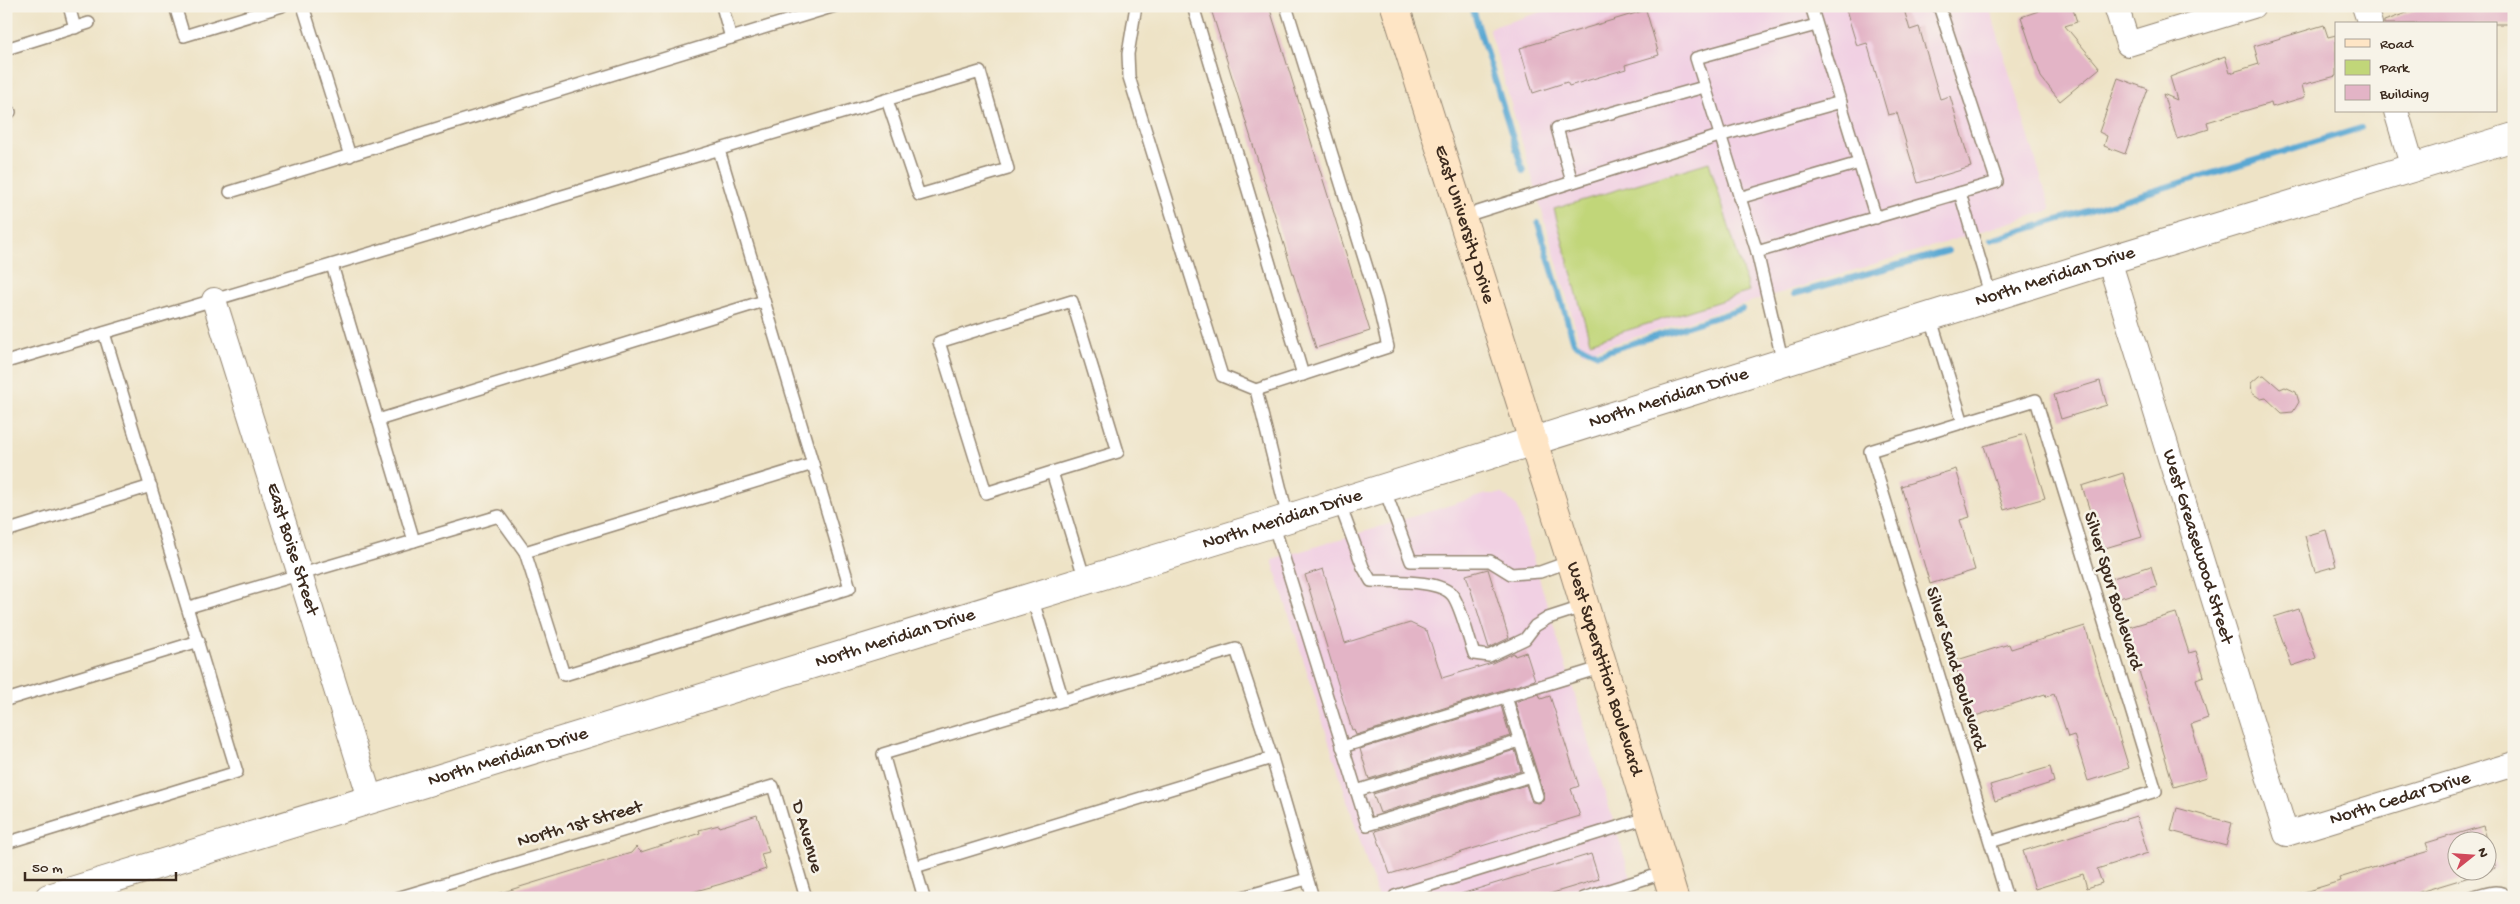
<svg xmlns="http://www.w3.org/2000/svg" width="2520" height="904" viewBox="0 0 2520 904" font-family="'Gochi Hand',sans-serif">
	<rect width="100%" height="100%" fill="#f7f3e8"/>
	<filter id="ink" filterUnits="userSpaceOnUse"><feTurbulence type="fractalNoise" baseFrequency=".02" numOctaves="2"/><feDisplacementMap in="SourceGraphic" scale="10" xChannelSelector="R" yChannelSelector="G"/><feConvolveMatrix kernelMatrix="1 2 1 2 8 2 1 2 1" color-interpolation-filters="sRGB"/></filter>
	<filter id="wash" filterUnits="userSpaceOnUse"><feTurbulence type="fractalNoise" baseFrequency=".0096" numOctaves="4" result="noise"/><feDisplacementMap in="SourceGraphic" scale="20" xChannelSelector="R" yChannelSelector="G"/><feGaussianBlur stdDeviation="1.12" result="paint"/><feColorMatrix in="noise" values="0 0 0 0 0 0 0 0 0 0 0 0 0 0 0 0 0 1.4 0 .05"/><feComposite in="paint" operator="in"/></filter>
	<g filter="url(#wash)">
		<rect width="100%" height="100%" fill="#eee3c6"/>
		<!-- built -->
		<g fill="#f1d0e3">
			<polygon points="1560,6 1989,6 2051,210 1583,353 1489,28"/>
			<polygon points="1486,494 1503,494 1517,506 1637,898 1378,898 1272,560"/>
		</g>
		<!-- green -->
		<polygon fill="#c1d679" stroke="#7e804c" points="1709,162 1749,292 1590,342 1554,209"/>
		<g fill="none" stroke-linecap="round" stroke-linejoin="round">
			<!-- stream -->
			<g stroke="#5aa8d3" stroke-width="6">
				<polyline points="1472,6 1523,171"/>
				<polyline points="1538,223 1574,343 1598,354 1742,309"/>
				<polyline points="1991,240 2361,128"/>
				<polyline points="1794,294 1948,251"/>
			</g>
		</g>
		<g id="blocks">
			<!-- building -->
			<g fill="#e3b4c6">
				<polygon points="1210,6 1269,6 1370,331 1316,348"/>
				<polygon points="1845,6 1903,6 1910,30 1919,27 1940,99 1950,96 1971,167 1918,183 1897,113 1888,115 1867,43 1857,46"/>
				<polygon points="2053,6 2072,6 2077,22 2065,26 2100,68 2060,101 2041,77 2021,17"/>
				<polygon points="2413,6 2514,6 2514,24 2384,24 2384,21 2415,10"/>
				<polygon points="1646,10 1659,55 1625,65 1626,69 1569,86 1567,82 1533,93 1520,48"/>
				<polygon points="2324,25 2328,37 2336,35 2336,76 2302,85 2305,97 2272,107 2271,103 2207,122 2209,129 2177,139 2163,94 2177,100 2170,77 2225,56 2230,73 2259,64 2254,46"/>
				<polygon points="2118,78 2148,89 2125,154 2104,146 2107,136 2099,132"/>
				<polygon points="2264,375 2280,389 2285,387 2296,392 2299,402 2293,412 2282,413 2266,398 2261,399 2252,393 2251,383 2259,376"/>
				<polygon points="2100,381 2107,405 2061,419 2054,395"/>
				<polygon points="2025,434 2045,498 2004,510 1984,446"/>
				<polygon points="1956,469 1970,517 1960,520 1975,570 1930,584 1901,486"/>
				<polygon points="2123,473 2142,537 2102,549 2082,486"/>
				<polygon points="2326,530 2336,566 2315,572 2305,536"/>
				<polygon points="2151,566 2157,587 2116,599 2110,579"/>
				<polygon points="1323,569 1345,643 1410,623 1427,631 1442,678 1492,663 1514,653 1515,656 1526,652 1535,680 1356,735 1354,729 1352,730 1305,575"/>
				<polygon points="1488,569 1509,638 1489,648 1466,575"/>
				<polygon points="2299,609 2316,658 2292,666 2274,617"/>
				<polygon points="2176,613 2189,653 2196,651 2204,676 2196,679 2208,718 2191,724 2207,777 2174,787 2126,628"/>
				<polygon points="2085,626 2129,768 2088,781 2074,735 2068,737 2054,694 2046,697 2045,694 1972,717 1954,661 2009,644 2011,649"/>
				<polygon points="1539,694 1541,699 1550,696 1579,786 1571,789 1580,816 1390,874 1375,831 1526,785 1532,802 1539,803 1543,801 1544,794 1515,702"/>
				<polygon points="1501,706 1510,736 1369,779 1360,749"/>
				<polygon points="1515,750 1521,771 1380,813 1373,794"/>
				<polygon points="2050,767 2054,782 1995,801 1990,785"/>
				<polygon points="2177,808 2232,823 2226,846 2171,831"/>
				<polygon points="757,815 769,852 761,854 766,869 721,884 671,898 498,898 497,894 631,853 636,847 641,852 700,833 699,830 719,825 720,827"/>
				<polygon points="2136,816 2148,853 2097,869 2102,883 2087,888 2083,874 2035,889 2023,851"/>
				<polygon points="2483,826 2496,868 2488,871 2488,842 2458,842 2458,872 2486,872 2413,894 2415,898 2299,898 2298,894 2340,881 2339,878 2429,851 2426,843"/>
				<polygon points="1591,854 1599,879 1536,898 1462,898 1461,894"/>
			</g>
		</g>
	</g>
	<g filter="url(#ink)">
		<use href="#blocks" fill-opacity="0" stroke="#948672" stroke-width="1"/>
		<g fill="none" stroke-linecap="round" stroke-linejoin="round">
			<!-- service casing -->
			<g stroke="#948672" stroke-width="14">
				<g id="service">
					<polyline points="69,6 75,28"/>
					<polyline points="175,6 184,36 282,6"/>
					<polyline points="303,6 350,156"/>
					<polyline points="722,6 731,38"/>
					<polyline points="1136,6 1128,54 1129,77 1222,376 1256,390"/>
					<polyline points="1193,6 1303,375"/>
					<polyline points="1286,6 1377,300 1388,347 1256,390 1288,518"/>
					<polyline points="1811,6 1876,218"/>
					<polyline points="6,49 89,23"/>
					<polyline points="6,113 10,112"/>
					<polyline points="1572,182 1557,128 1704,87"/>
					<polyline points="230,192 835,6"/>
					<polyline points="1960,193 1991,297"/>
					<polyline points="1739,198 1859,163"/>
					<polyline points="1462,217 1719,136 1841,102"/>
					<polyline points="1757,252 1997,182 1939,6"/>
					<polyline points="332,265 414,541"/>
					<polyline points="1930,316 1963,423"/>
					<path d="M6,362C331,265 655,168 980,72L1008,169L919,195L887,100"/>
					<polyline points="1783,363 1757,252 1696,58 1816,25"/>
					<polyline points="378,420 764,301"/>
					<polyline points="1052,472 986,493 939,342 1072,301 1118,452 1052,472 1085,580"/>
					<polyline points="1384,488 1411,561 1490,561 1511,574 1540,572 1571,561"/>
					<path d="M1339,502L1363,567L1371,581C1391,582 1441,579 1453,596C1461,607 1469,640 1474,654L1489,656L1525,639L1535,626L1548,618L1585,606"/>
					<polyline points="1273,523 1367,825 1531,776"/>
					<polyline points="6,531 151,486"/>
					<polyline points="525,552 813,464"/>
					<polyline points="1032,597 1063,700"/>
					<polyline points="189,607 499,516 525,552 564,675 850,588 719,150"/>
					<polyline points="1506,697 1537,796"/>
					<polyline points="6,700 199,641"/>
					<polyline points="1342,747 1603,667"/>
					<polyline points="1356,791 1520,741"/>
					<polyline points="1990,842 2156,791 2036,400 1870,451 1990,842 2007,898"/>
					<polyline points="6,843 237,772 104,333"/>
					<polyline points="915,867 1272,758"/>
					<polyline points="439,885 443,898"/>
					<polyline points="1395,896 1650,817"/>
					<polyline points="397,898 773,786 806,898"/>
					<polyline points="924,898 883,754 1236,649 1272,758 1313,898"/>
					<polyline points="1239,898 1307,879"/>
					<polyline points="1584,898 1666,872"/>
					<path d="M2472,898C2484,894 2499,887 2509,898"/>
				</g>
			</g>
			<!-- minor casing -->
			<g stroke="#948672" stroke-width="26">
				<g id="minor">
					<polyline points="2116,6 2128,44 2253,6"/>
					<polyline points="2364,6 2370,24"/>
					<polyline points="2396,111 2413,168"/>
					<path id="s1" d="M2109,260L2286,834L2514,764"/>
					<path id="s2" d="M214,300L370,798"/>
				</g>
			</g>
			<!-- tertiary casing -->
			<g stroke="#948672" stroke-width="30">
				<g id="tertiary">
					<path id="s3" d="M49,898L1273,523L2109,260L2514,137"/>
				</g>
			</g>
			<!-- secondary casing -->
			<g stroke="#948672" stroke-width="30">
				<g id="secondary">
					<path id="s4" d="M1395,6L1571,561L1674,898"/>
				</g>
			</g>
			<!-- service -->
			<use href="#service" stroke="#fff" stroke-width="11"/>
			<!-- minor -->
			<use href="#minor" stroke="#fff" stroke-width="24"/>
			<!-- tertiary -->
			<use href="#tertiary" stroke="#fff" stroke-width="28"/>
			<!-- secondary -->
			<use href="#secondary" stroke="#fee5c5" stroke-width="28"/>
		</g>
	</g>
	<g text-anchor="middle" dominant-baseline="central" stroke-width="5" stroke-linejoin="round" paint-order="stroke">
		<!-- street labels -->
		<g font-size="19" fill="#3b2a1e" stroke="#f7f3e8">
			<text stroke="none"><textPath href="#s4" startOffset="229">East University Drive</textPath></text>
			<text stroke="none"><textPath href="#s3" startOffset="2100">North Meridian Drive</textPath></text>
			<text stroke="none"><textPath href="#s3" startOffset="1695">North Meridian Drive</textPath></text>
			<text stroke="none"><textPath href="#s3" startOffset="1290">North Meridian Drive</textPath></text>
			<text stroke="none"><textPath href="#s1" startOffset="300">West Greasewood Street</textPath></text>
			<text stroke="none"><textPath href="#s2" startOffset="261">East Boise Street</textPath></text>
			<text transform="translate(2112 591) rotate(73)">Silver Spur Boulevard</text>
			<text stroke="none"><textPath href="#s3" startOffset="885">North Meridian Drive</textPath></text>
			<text stroke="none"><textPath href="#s4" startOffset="695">West Superstition Boulevard</textPath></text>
			<text transform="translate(1955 669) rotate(73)">Silver Sand Boulevard</text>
			<text stroke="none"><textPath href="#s3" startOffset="480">North Meridian Drive</textPath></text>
			<text stroke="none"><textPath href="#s1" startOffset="720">North Cedar Drive</textPath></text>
			<text transform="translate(580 825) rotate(-16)">North 1st Street</text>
			<text transform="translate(806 837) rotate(74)">D Avenue</text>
		</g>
	</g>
	<!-- margin -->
	<rect width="2520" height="904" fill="none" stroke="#f7f3e8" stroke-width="25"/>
	<!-- legend -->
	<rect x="2335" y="22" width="162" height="90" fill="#f7f3e8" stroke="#aca397"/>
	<rect x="2345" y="39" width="25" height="8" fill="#fee5c5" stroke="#aca397"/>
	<text x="2380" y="48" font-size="15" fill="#3b2a1e">Road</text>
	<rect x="2345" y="60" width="25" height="15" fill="#c1d679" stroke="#aca397"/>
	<text x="2380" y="72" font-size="15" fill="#3b2a1e">Park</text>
	<rect x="2345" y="85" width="25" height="15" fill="#e3b4c6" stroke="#aca397"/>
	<text x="2380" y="98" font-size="15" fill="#3b2a1e">Building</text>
	<!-- north arrow -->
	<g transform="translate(2472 856) rotate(73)"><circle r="24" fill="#f7f3e8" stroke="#aca397"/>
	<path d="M0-4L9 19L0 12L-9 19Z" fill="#d1495b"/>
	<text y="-8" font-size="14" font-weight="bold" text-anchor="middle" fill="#3b2a1e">N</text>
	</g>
	<!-- scale -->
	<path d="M25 872v8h151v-8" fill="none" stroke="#3b2a1e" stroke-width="2.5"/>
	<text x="32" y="872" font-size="15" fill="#3b2a1e" stroke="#f7f3e8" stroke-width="4" paint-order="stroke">50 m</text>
</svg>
